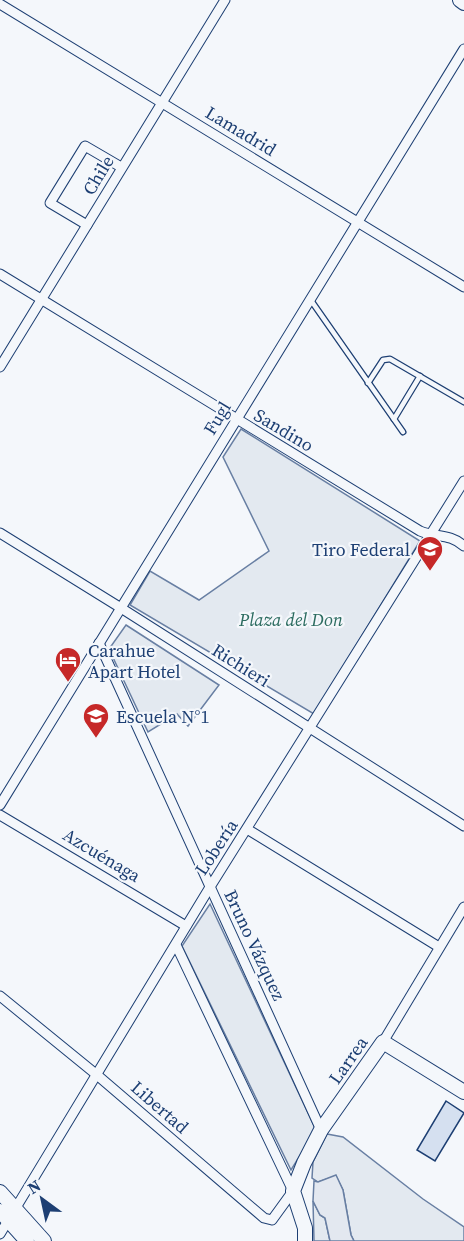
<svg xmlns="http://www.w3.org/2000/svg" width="464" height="1241" viewBox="0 0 464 1241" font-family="'Source Serif 4',serif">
	<rect width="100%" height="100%" fill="#f4f7fb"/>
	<!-- green -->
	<g fill="#e3e9f0" stroke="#687fa3" stroke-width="1.5">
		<polygon points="241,429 420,541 314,714 130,605 150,571 199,600 269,551 223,457"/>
		<polygon points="126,625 219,685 188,726 177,714 148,732 109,649"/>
		<polygon points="210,904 316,1130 291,1170 182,946"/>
		<polygon points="327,1134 343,1137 423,1199 464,1227 464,1241 354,1241 351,1235 343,1190 336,1176 318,1182 312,1178 313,1162"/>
		<polygon points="313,1201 320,1215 325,1218 330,1241 314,1241"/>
	</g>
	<!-- parking -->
	<polygon fill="#e3e8f0" stroke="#687fa3" stroke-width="1.5" points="336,1175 343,1190 351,1235 354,1241 330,1241 325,1218 320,1215 313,1201 314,1181 318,1182"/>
	<!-- building -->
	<polygon fill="#d5e0f0" stroke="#1d3f73" stroke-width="1.5" points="446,1101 464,1113 435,1161 417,1150"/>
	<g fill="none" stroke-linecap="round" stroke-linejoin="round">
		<!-- service casing -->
		<g stroke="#1d3f73" stroke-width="7">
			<g id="service">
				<polyline points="310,299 403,432"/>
				<polyline points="368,383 383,360 390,359 464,402"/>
				<polyline points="394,419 420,376"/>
			</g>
		</g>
		<!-- minor casing -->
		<g stroke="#1d3f73" stroke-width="11">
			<g id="minor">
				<polyline points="0,4 464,287"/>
				<polyline points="87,225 50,203 85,146 121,167"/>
				<path d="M0,274L420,531C437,538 449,533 464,546"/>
				<polyline points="0,367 225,0"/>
				<polyline points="0,533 121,608 464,826"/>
				<polyline points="99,643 321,1130"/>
				<polyline points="0,805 464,49"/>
				<polyline points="0,815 186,926"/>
				<polyline points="247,829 439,947"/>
				<polyline points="0,996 97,1075 264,1218 272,1220 293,1191 176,945"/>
				<polyline points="383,1042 464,907"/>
				<polyline points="0,1234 210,887 464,481"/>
			</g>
		</g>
		<!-- secondary casing -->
		<g stroke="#1d3f73" stroke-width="16">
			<g id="secondary">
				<polyline points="460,0 464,3"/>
				<polyline points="0,1192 44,1241"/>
				<polyline points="0,1211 27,1241"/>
				<polyline points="305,1241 305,1228 293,1191 304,1163 321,1130 383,1042 464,1092"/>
			</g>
		</g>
		<!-- service -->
		<use href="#service" stroke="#f4f7fb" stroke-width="4.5"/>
		<!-- minor -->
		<use href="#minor" stroke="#f4f7fb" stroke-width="9"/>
		<!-- secondary -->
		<use href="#secondary" stroke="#f4f7fb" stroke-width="14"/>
	</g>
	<!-- icons -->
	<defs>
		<g id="school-pin" transform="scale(1.35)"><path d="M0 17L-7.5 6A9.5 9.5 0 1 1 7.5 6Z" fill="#c62828" stroke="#f4f7fb"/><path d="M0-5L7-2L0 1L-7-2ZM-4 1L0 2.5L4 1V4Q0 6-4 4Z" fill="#fff"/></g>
		<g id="hotel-pin" transform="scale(1.35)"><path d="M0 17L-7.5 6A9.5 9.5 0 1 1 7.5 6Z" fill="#c62828" stroke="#f4f7fb"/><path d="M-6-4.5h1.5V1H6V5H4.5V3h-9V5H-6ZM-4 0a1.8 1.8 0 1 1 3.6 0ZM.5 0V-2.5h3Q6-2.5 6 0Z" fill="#fff"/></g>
	</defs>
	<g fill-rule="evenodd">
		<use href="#school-pin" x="430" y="549"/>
		<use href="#hotel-pin" x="68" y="660"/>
		<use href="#school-pin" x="96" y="716"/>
	</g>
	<g text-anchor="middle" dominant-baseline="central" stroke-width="4.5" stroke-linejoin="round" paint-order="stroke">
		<!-- street labels -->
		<g font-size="18" fill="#1d3f73" stroke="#f4f7fb">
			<text transform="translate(241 131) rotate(31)">Lamadrid</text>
			<text transform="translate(98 175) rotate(-59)">Chile</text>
			<text transform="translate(217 418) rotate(-59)">Fugl</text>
			<text transform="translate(284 430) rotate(31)">Sandino</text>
			<text transform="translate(241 665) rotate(32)">Richieri</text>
			<text transform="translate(216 847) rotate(-57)">Lobería</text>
			<text transform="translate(102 855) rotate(31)">Azcuénaga</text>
			<text transform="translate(255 945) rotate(65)">Bruno Vázquez</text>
			<text transform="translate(348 1060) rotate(-55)">Larrea</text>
			<text transform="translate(160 1107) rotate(41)">Libertad</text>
		</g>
		<!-- poi labels -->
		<g font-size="18" fill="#1d3f73" stroke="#f4f7fb" text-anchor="start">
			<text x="410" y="549" text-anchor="end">Tiro Federal</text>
			<text x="88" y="650">Carahue<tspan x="88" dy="21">Apart Hotel</tspan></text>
			<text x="116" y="716">Escuela N°1</text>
		</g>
		<!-- park labels -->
		<g font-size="18" font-style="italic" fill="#2c6c60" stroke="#f4f7fb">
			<text x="291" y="619">Plaza del Don</text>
		</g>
	</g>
	<!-- north arrow -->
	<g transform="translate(42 1199) rotate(327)" stroke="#f4f7fb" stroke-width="4.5" paint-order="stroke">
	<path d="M0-4.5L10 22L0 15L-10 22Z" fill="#1d3f73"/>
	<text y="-9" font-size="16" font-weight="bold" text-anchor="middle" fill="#1d3f73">N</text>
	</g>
</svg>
